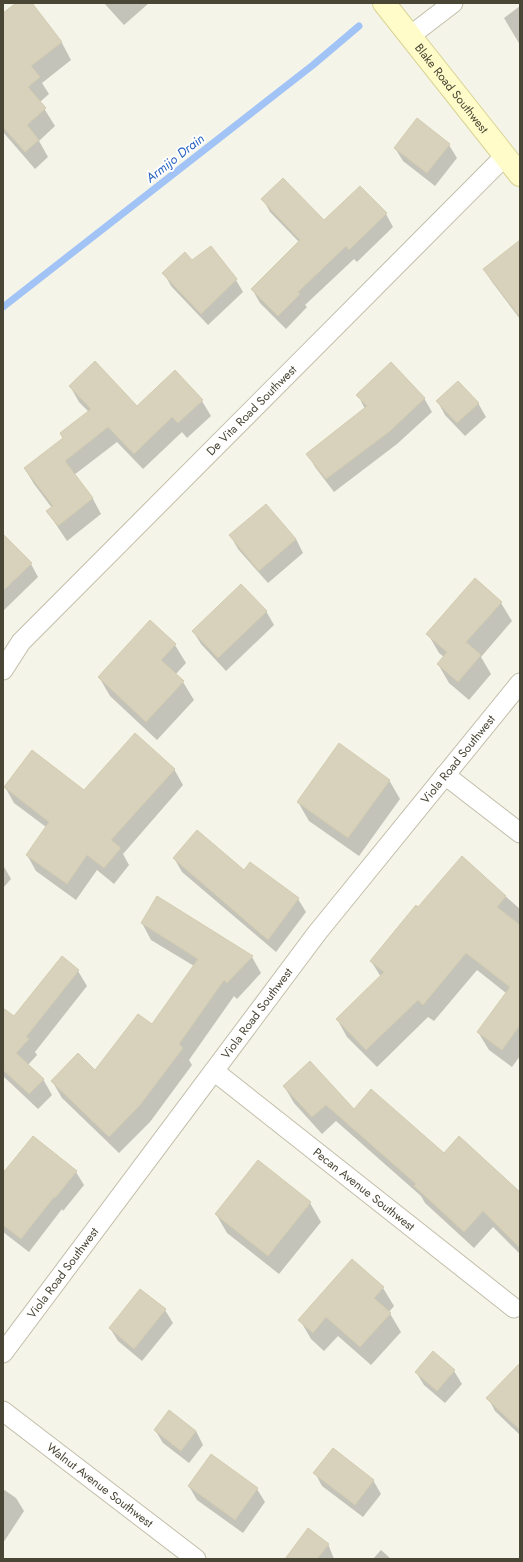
<svg xmlns="http://www.w3.org/2000/svg" width="523" height="1562" viewBox="0 0 523 1562" font-family="Jost,sans-serif">
	<rect width="100%" height="100%" fill="#f5f4e8"/>
	<!-- shadow -->
	<g fill="#0003">
		<polygon points="17,3 30,3 62,43 71,60 42,83 49,94 40,102 55,126 39,141 48,157 35,169 3,132 3,14"/>
		<polygon points="104,3 149,3 124,25"/>
		<polygon points="520,6 520,45 504,18"/>
		<polygon points="449,145 457,158 435,186 403,161 395,148"/>
		<polygon points="263,199 324,222 386,214 393,227 357,262 354,259 305,305 307,307 286,329 260,303 252,289 299,242 270,212"/>
		<polygon points="211,247 236,280 243,292 208,325 171,286 164,273 192,261"/>
		<polygon points="520,254 520,319 492,282 484,269"/>
		<polygon points="175,372 202,401 211,416 187,438 182,432 143,469 117,442 74,475 93,499 101,514 67,541 47,511 52,508 34,484 25,469 64,438 89,412 79,402 70,386 137,407"/>
		<polygon points="358,395 424,398 432,412 397,444 334,492 315,467 308,454 365,409"/>
		<polygon points="438,402 478,403 486,417 465,436 445,415"/>
		<polygon points="3,535 31,564 38,577 3,611"/>
		<polygon points="230,535 296,539 303,553 268,583 238,549"/>
		<polygon points="501,603 512,621 481,657 491,674 469,700 449,683 438,664 444,657 439,653 428,634"/>
		<polygon points="266,611 274,625 226,671 201,644 193,631"/>
		<polygon points="175,645 186,663 175,675 183,682 194,700 157,740 110,696 99,677"/>
		<polygon points="174,769 183,785 123,854 129,865 114,884 97,870 76,900 36,871 27,855 46,827 14,803 5,787 84,792"/>
		<polygon points="389,780 400,799 359,856 309,821 298,802"/>
		<polygon points="174,858 244,871 298,899 306,912 276,952 182,872"/>
		<polygon points="462,858 520,909 520,1056 512,1067 489,1050 478,1032 506,993 477,970 434,1021 428,1017 377,1067 347,1037 337,1019 381,977 371,961"/>
		<polygon points="3,865 11,879 3,888"/>
		<polygon points="142,923 252,957 261,973 237,999 234,996 189,1060 192,1065 150,1122 119,1153 62,1098 52,1081 96,1072 152,1025 194,966 151,940"/>
		<polygon points="78,971 87,986 35,1052 37,1055 28,1065 43,1079 52,1095 38,1109 3,1076 3,1010 14,1018"/>
		<polygon points="284,1086 354,1110 444,1154 520,1197 520,1254 493,1227 474,1248 425,1203 421,1196 336,1121 322,1134 294,1103"/>
		<polygon points="3,1169 5,1171 76,1172 84,1185 63,1211 62,1209 29,1252 3,1232"/>
		<polygon points="310,1203 321,1222 279,1274 227,1233 216,1214"/>
		<polygon points="383,1288 394,1306 389,1312 401,1332 371,1365 338,1336 324,1351 311,1339 300,1320"/>
		<polygon points="165,1310 173,1323 142,1361 118,1341 110,1328"/>
		<polygon points="433,1352 454,1371 462,1384 445,1403 424,1385 416,1372"/>
		<polygon points="520,1381 520,1435 495,1411 488,1398"/>
		<polygon points="155,1430 196,1431 203,1445 189,1463 163,1443"/>
		<polygon points="315,1473 373,1480 381,1494 363,1517 322,1486"/>
		<polygon points="189,1486 257,1489 265,1502 243,1533 197,1500"/>
		<polygon points="3,1489 16,1498 24,1511 3,1543"/>
		<polygon points="328,1544 334,1559 286,1559"/>
		<polygon points="381,1550 391,1559 373,1559"/>
	</g>
	<g fill="none" stroke-linecap="round" stroke-linejoin="round">
		<!-- stream -->
		<polyline stroke="#a1c3f6" stroke-width="7" points="3,307 313,65 359,26"/>
	</g>
	<!-- building -->
	<g fill="#d8d2bd" stroke="#d3ccaf">
		<polygon points="16,3 32,3 62,42 31,66 40,77 28,87 46,108 27,125 39,140 25,152 3,127 3,13"/>
		<polygon points="417,118 450,144 427,173 394,148"/>
		<polygon points="283,178 324,220 360,186 387,213 349,250 346,246 298,292 300,294 278,316 251,289 300,240 261,199"/>
		<polygon points="520,240 520,317 483,269"/>
		<polygon points="211,246 237,279 201,314 162,273 185,252 192,260"/>
		<polygon points="95,361 137,406 175,370 203,400 178,423 172,417 134,454 108,427 65,461 93,498 58,526 46,511 53,506 24,468 63,438 60,433 91,409 69,386"/>
		<polygon points="391,362 425,398 390,431 326,479 306,454 367,406 356,395"/>
		<polygon points="458,381 479,403 457,423 436,401"/>
		<polygon points="266,504 296,539 259,571 229,535"/>
		<polygon points="3,534 32,563 3,591"/>
		<polygon points="475,578 502,602 466,642 481,655 458,682 437,664 447,652 426,634"/>
		<polygon points="241,584 267,611 218,658 192,631"/>
		<polygon points="150,620 176,644 161,660 184,681 146,722 98,677"/>
		<polygon points="135,733 175,769 111,840 121,848 104,868 87,855 67,884 26,855 49,822 4,787 32,750 84,790"/>
		<polygon points="339,743 390,780 348,838 297,802"/>
		<polygon points="197,830 244,870 250,862 299,898 268,940 173,858"/>
		<polygon points="462,856 506,896 497,907 520,925 520,1025 502,1050 477,1032 510,987 466,953 423,1005 418,1000 366,1050 336,1019 384,972 370,961 416,905 418,907"/>
		<polygon points="157,896 253,956 227,983 224,980 179,1044 183,1048 140,1105 109,1137 51,1081 78,1053 95,1070 138,1014 152,1024 198,959 141,923"/>
		<polygon points="62,956 79,970 26,1037 29,1039 16,1053 44,1079 29,1094 3,1070 3,1008 14,1016"/>
		<polygon points="310,1061 354,1109 371,1089 444,1153 459,1136 520,1192 520,1248 483,1211 464,1232 414,1186 416,1184 326,1105 312,1117 283,1086"/>
		<polygon points="33,1136 77,1171 55,1198 54,1197 21,1239 3,1225 3,1173"/>
		<polygon points="258,1160 311,1202 268,1256 215,1214"/>
		<polygon points="352,1259 384,1287 374,1298 391,1313 360,1347 326,1317 313,1333 298,1320"/>
		<polygon points="140,1289 166,1309 134,1349 109,1328"/>
		<polygon points="433,1351 455,1370 437,1391 415,1372"/>
		<polygon points="520,1363 520,1430 486,1398"/>
		<polygon points="169,1410 196,1431 181,1451 154,1430"/>
		<polygon points="333,1448 374,1480 355,1505 313,1473"/>
		<polygon points="211,1454 258,1488 235,1520 188,1486"/>
		<polygon points="308,1528 329,1544 317,1559 285,1559"/>
	</g>
	<g fill="none" stroke-linecap="round" stroke-linejoin="round">
		<!-- street casing -->
		<g stroke="#c2beaa" stroke-width="21">
			<g id="street">
				<polyline points="410,36 453,3"/>
				<path id="s1" d="M3,670L21,642L505,156"/>
				<polyline points="445,775 520,833"/>
				<path id="s2" d="M214,1071L514,1308"/>
				<path id="s3" d="M3,1353L317,933L520,683"/>
				<path id="s4" d="M3,1411L196,1559"/>
			</g>
		</g>
		<!-- secondary casing -->
		<g stroke="#d9d395" stroke-width="24">
			<g id="secondary">
				<path id="s5" d="M384,3L520,175"/>
			</g>
		</g>
		<!-- street -->
		<use href="#street" stroke="#fff" stroke-width="19"/>
		<!-- secondary -->
		<use href="#secondary" stroke="#fffcc9" stroke-width="22"/>
	</g>
	<g text-anchor="middle" dominant-baseline="central" stroke-width="4" stroke-linejoin="round" paint-order="stroke">
		<!-- street labels -->
		<g font-size="12" fill="#4a4636" stroke="#fff">
			<text stroke="none"><textPath href="#s5" startOffset="109">Blake Road Southwest</textPath></text>
			<text stroke="none"><textPath href="#s1" startOffset="360">De Vita Road Southwest</textPath></text>
			<text stroke="none"><textPath href="#s3" startOffset="748">Viola Road Southwest</textPath></text>
			<text stroke="none"><textPath href="#s3" startOffset="424">Viola Road Southwest</textPath></text>
			<text stroke="none"><textPath href="#s2" startOffset="191">Pecan Avenue Southwest</textPath></text>
			<text stroke="none"><textPath href="#s3" startOffset="100">Viola Road Southwest</textPath></text>
			<text stroke="none"><textPath href="#s4" startOffset="122">Walnut Avenue Southwest</textPath></text>
		</g>
		<!-- water labels -->
		<g font-size="13" font-style="italic" fill="#2662bf" stroke="#fff">
			<text transform="translate(175 158) rotate(-38)">Armijo Drain</text>
		</g>
	</g>
	<!-- border -->
	<rect width="523" height="1562" fill="none" stroke="#4a4636" stroke-width="8"/>
</svg>
